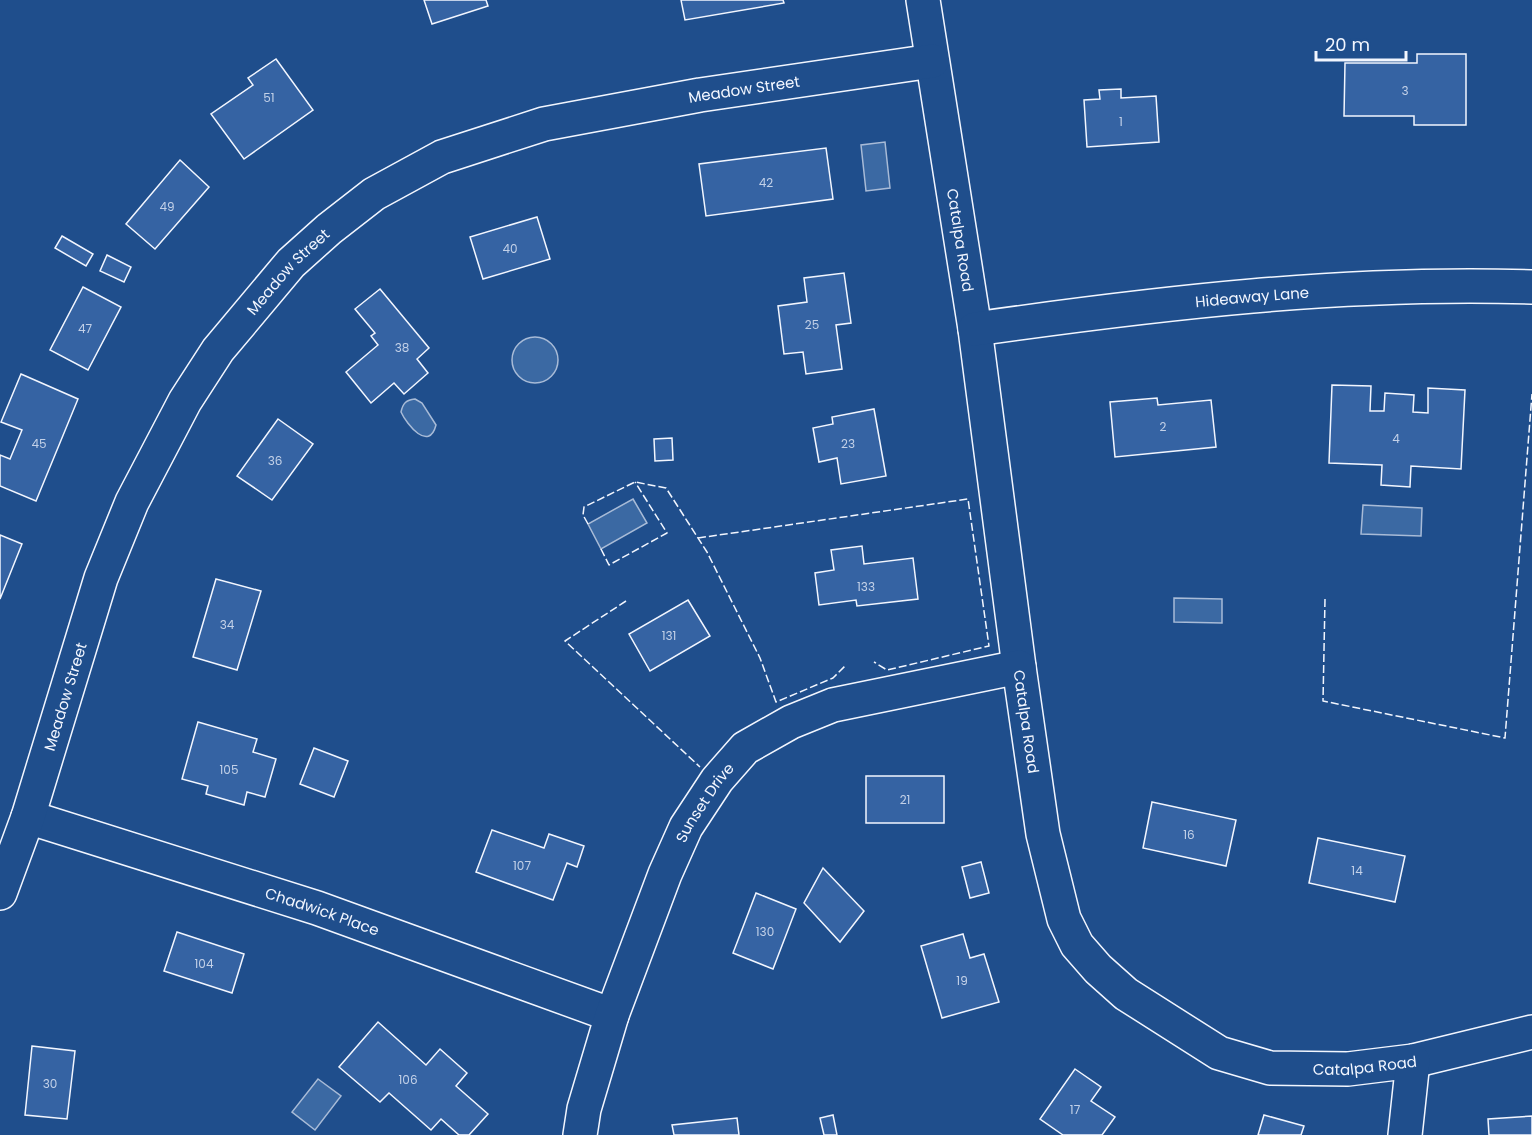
<svg xmlns="http://www.w3.org/2000/svg" width="1532" height="1135" viewBox="0 0 1532 1135" font-family="Poppins,sans-serif">
	<rect width="100%" height="100%" fill="#1f4e8c"/>
	<!-- water -->
	<g fill="#3b69a3" stroke="#a8bbd7" stroke-width="1.5">
		<polygon points="885,142 890,188 866,191 861,145"/>
		<circle cx="535" cy="360" r="23"/>
		<path d="M415,399L422,403L436,425C429,452 407,425 401,412C403,403 406,400 415,399Z"/>
		<polygon points="633,499 647,523 601,549 588,524"/>
		<polygon points="1363,505 1422,508 1421,536 1361,534"/>
		<polygon points="1174,598 1222,599 1222,623 1174,622"/>
		<polygon points="318,1079 341,1096 315,1130 292,1112"/>
	</g>
	<!-- building -->
	<g fill="#3563a3" stroke="#f2f6ff" stroke-width="1.5">
		<polygon points="424,0 486,0 488,6 432,24"/>
		<polygon points="681,0 783,0 784,3 685,20"/>
		<polygon points="1417,54 1466,54 1466,125 1414,125 1414,116 1344,116 1345,63 1417,63"/>
		<polygon points="276,59 313,110 244,159 211,114 253,85 248,78"/>
		<polygon points="1121,89 1121,98 1156,96 1159,142 1087,147 1084,100 1100,99 1099,90"/>
		<polygon points="826,148 833,199 706,216 699,164"/>
		<polygon points="180,160 209,187 155,249 126,224"/>
		<polygon points="537,217 550,259 483,279 470,237"/>
		<polygon points="62,236 93,254 86,266 55,248"/>
		<polygon points="107,255 131,267 124,282 100,271"/>
		<polygon points="844,273 851,323 836,325 842,369 806,374 803,352 784,354 778,306 807,302 804,278"/>
		<polygon points="83,287 121,307 88,370 50,350"/>
		<polygon points="380,289 429,348 417,359 428,373 404,394 394,383 371,403 346,372 378,345 371,336 375,333 355,309"/>
		<polygon points="21,374 78,399 36,501 0,486 0,455 10,459 22,430 1,422"/>
		<polygon points="1332,385 1371,386 1370,411 1384,411 1385,393 1414,395 1413,412 1428,413 1428,388 1465,390 1461,469 1411,466 1410,487 1381,485 1382,465 1329,463"/>
		<polygon points="1157,398 1158,405 1211,400 1216,447 1115,457 1110,402"/>
		<polygon points="874,409 886,476 841,484 837,458 819,462 813,428 833,424 832,417"/>
		<polygon points="278,419 313,444 272,500 237,476"/>
		<polygon points="672,438 673,460 655,461 654,439"/>
		<polygon points="0,535 22,544 0,599"/>
		<polygon points="862,546 864,564 913,558 918,599 857,606 856,600 819,605 815,573 834,570 831,550"/>
		<polygon points="216,579 261,591 237,670 193,657"/>
		<polygon points="688,600 710,636 650,671 629,634"/>
		<polygon points="198,722 257,739 253,752 276,759 265,797 247,792 244,805 206,794 208,786 182,779"/>
		<polygon points="314,748 348,761 334,797 300,784"/>
		<rect x="866" y="776" width="78" height="47"/>
		<polygon points="1152,802 1236,820 1226,866 1143,848"/>
		<polygon points="492,830 544,848 549,834 584,846 577,867 567,863 553,900 476,872"/>
		<polygon points="1318,838 1405,856 1395,902 1309,883"/>
		<polygon points="981,862 989,893 970,898 962,867"/>
		<polygon points="823,868 864,911 840,942 804,903"/>
		<polygon points="756,893 796,909 773,969 733,953"/>
		<polygon points="177,932 244,954 232,993 164,971"/>
		<polygon points="963,934 970,958 984,954 999,1002 942,1018 921,946"/>
		<polygon points="378,1022 426,1065 440,1049 467,1073 456,1086 488,1114 469,1135 459,1135 441,1119 431,1130 389,1093 380,1102 339,1067"/>
		<polygon points="32,1046 75,1051 67,1119 25,1115"/>
		<polygon points="1075,1069 1101,1087 1091,1101 1115,1117 1102,1135 1063,1135 1040,1119"/>
		<polygon points="833,1115 837,1135 824,1135 820,1118"/>
		<polygon points="1264,1115 1304,1126 1301,1135 1258,1135"/>
		<polygon points="1532,1116 1532,1135 1489,1135 1488,1119"/>
		<polygon points="737,1118 739,1135 674,1135 672,1125"/>
	</g>
	<g fill="none" stroke-linecap="round" stroke-linejoin="round">
		<!-- minor casing -->
		<g stroke="#f2f6ff" stroke-width="36">
			<g id="minor">
				<path id="s1" d="M923,0L975,329L1019,667L1043,834L1064,919L1077,945L1098,969L1126,994L1219,1053L1270,1068L1348,1069L1413,1061L1532,1032"/>
				<path id="s2" d="M975,329C1159,303 1345,281 1532,287"/>
				<path id="s3" d="M28,817L317,908L612,1015"/>
				<path id="s4" d="M0,893L28,817L101,578L132,502L185,401L218,350L291,263L329,229L374,194L442,157L544,124L700,95L932,61"/>
				<path id="s5" d="M580,1135L584,1109L612,1015L665,874L686,827L717,780L745,748L791,722L833,705L1019,667"/>
				<polyline points="1405,1135 1413,1061"/>
			</g>
		</g>
		<!-- minor -->
		<use href="#minor" stroke="#1f4e8c" stroke-width="33"/>
		<!-- fence -->
		<g stroke="#f2f6ff" stroke-width="1.5" stroke-dasharray="8 3" stroke-linecap="butt">
			<polyline points="588,524 583,515 584,507 635,482 666,488 707,552 760,658 776,702 833,678 846,665"/>
			<polyline points="698,538 968,499 989,646 887,670 874,662"/>
			<polyline points="601,549 609,565 667,533 635,482"/>
			<polyline points="1325,599 1323,701 1505,738 1532,394"/>
			<polyline points="626,601 565,641 700,767"/>
		</g>
	</g>
	<g text-anchor="middle" dominant-baseline="central" stroke-width="4.5" stroke-linejoin="round" paint-order="stroke">
		<!-- number labels -->
		<g font-size="12" fill="#c3d1e8">
			<text x="1405" y="90">3</text>
			<text x="269" y="97">51</text>
			<text x="1121" y="121">1</text>
			<text x="766" y="182">42</text>
			<text x="167" y="206">49</text>
			<text x="510" y="248">40</text>
			<text x="812" y="324">25</text>
			<text x="85" y="328">47</text>
			<text x="402" y="347">38</text>
			<text x="1163" y="426">2</text>
			<text x="1396" y="438">4</text>
			<text x="39" y="443">45</text>
			<text x="848" y="443">23</text>
			<text x="275" y="460">36</text>
			<text x="866" y="586">133</text>
			<text x="227" y="624">34</text>
			<text x="669" y="635">131</text>
			<text x="229" y="769">105</text>
			<text x="905" y="799">21</text>
			<text x="1189" y="834">16</text>
			<text x="522" y="865">107</text>
			<text x="1357" y="870">14</text>
			<text x="765" y="931">130</text>
			<text x="204" y="963">104</text>
			<text x="962" y="980">19</text>
			<text x="408" y="1079">106</text>
			<text x="50" y="1083">30</text>
			<text x="1075" y="1109">17</text>
		</g>
		<!-- street labels -->
		<g font-size="15" fill="#f2f6ff" stroke="#1f4e8c">
			<text stroke="none"><textPath href="#s4" startOffset="1197">Meadow Street</textPath></text>
			<text stroke="none"><textPath href="#s1" startOffset="243">Catalpa Road</textPath></text>
			<text stroke="none"><textPath href="#s4" startOffset="693">Meadow Street</textPath></text>
			<text stroke="none"><textPath href="#s2" startOffset="279">Hideaway Lane</textPath></text>
			<text stroke="none"><textPath href="#s4" startOffset="207">Meadow Street</textPath></text>
			<text stroke="none"><textPath href="#s1" startOffset="729">Catalpa Road</textPath></text>
			<text stroke="none"><textPath href="#s5" startOffset="357">Sunset Drive</textPath></text>
			<text stroke="none"><textPath href="#s3" startOffset="309">Chadwick Place</textPath></text>
			<text stroke="none"><textPath href="#s1" startOffset="1287">Catalpa Road</textPath></text>
		</g>
	</g>
	<!-- scale -->
	<path d="M1316 51v9h90v-9" fill="none" stroke="#f2f6ff" stroke-width="3"/>
	<text x="1325" y="51" font-size="18" fill="#f2f6ff" stroke="#1f4e8c" stroke-width="4.5" paint-order="stroke">20 m</text>
</svg>
